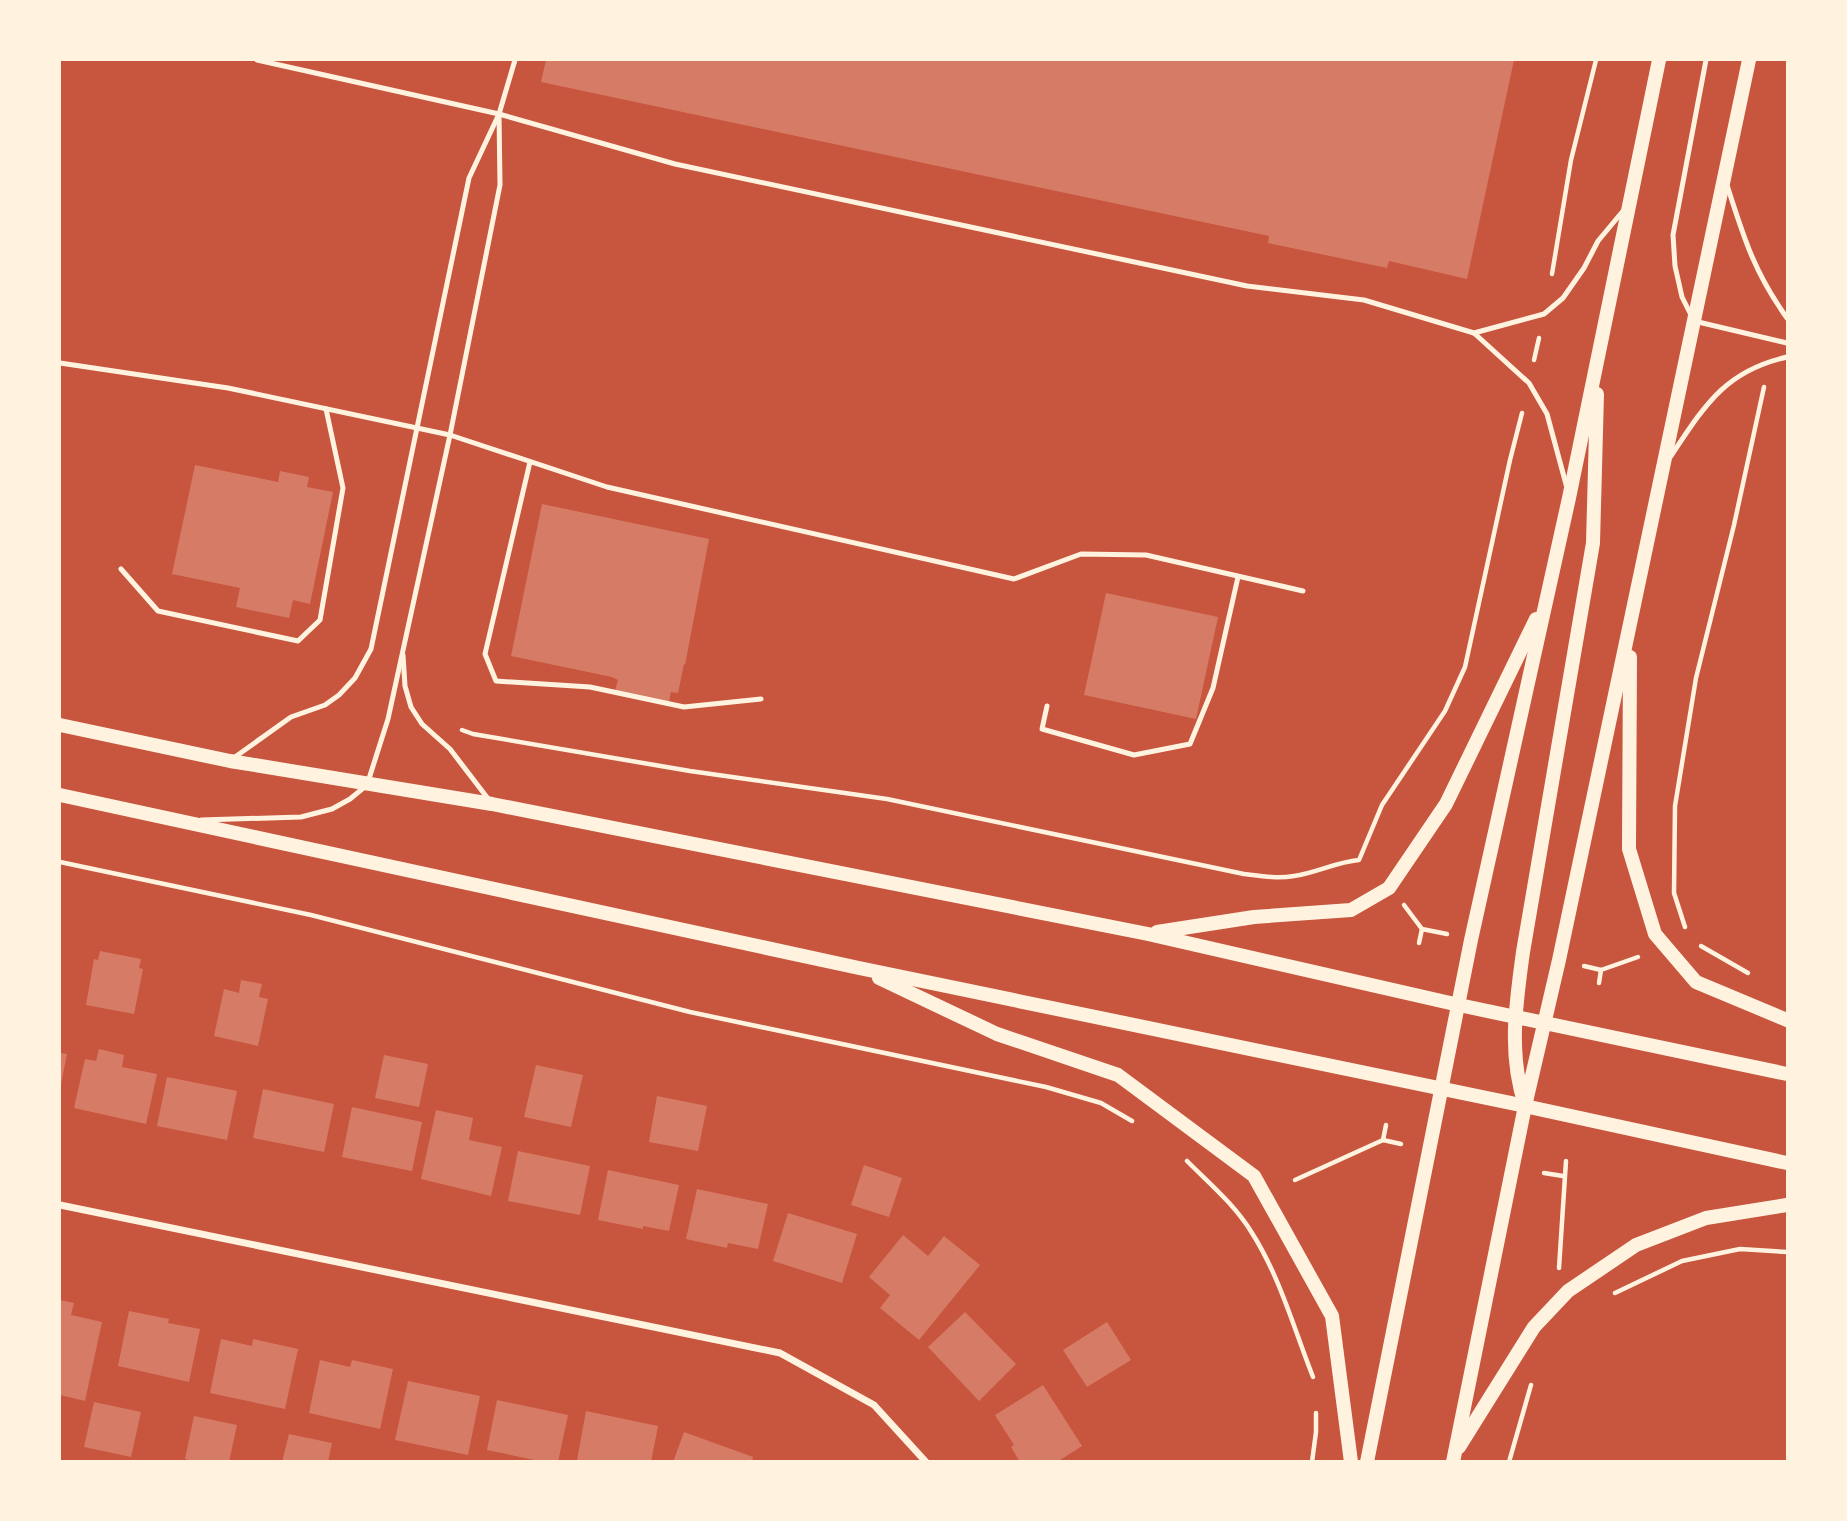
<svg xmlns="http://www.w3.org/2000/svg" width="1847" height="1521" viewBox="0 0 1847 1521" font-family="Helvetica,sans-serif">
	<rect width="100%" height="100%" fill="#c8553d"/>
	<!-- building -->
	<g fill="#d67c66">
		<polygon points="546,60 1514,60 1467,279 1389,261 1387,268 1268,243 1269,236 541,82"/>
		<polygon points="195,465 278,482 280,471 309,477 307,487 333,492 310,604 293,600 289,618 236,607 240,588 172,574"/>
		<polygon points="542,504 709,539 685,665 684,664 678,693 671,692 669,702 615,691 618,680 612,677 511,656"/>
		<polygon points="1106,593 1218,617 1196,719 1084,695"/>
		<polygon points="100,951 141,959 139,968 143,969 134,1014 86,1005 94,959 98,960"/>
		<polygon points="241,980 262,984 259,997 268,999 258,1046 214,1036 224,989 239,993"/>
		<polygon points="99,1049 124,1055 122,1067 157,1074 146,1124 74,1108 85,1059 96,1061"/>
		<polygon points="60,1053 67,1054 61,1084 60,1084"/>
		<polygon points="384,1055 428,1064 419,1107 375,1098"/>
		<polygon points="536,1065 583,1075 571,1127 524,1117"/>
		<polygon points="167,1077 237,1091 227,1140 157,1126"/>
		<polygon points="263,1089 334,1104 324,1152 253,1138"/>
		<polygon points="657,1096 707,1106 698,1151 649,1142"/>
		<polygon points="352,1107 422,1122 412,1171 342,1157"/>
		<polygon points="436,1110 473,1118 469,1140 502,1147 491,1196 421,1179"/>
		<polygon points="518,1151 590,1166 580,1215 508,1201"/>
		<polygon points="864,1165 902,1178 889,1217 851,1205"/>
		<polygon points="608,1170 679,1185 669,1231 643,1226 643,1229 598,1220"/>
		<polygon points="697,1189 768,1204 758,1249 728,1243 727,1248 686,1239"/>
		<polygon points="788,1213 857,1234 842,1283 773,1261"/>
		<polygon points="903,1235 928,1256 944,1236 980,1265 919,1340 880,1308 890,1295 869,1277"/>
		<polygon points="60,1300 74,1303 71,1315 102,1322 85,1401 60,1395"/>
		<polygon points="129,1311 169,1319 168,1323 200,1329 189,1382 118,1366"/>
		<polygon points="965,1312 1016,1364 979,1401 928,1347"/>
		<polygon points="1107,1322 1131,1360 1087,1387 1063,1350"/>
		<polygon points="221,1339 252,1346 253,1339 298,1349 285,1409 210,1393"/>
		<polygon points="320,1360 350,1367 352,1360 393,1369 380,1429 309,1413"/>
		<polygon points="408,1381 480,1396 468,1455 395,1440"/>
		<polygon points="1043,1385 1082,1446 1057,1462 1020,1462 1011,1447 1014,1445 995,1415"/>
		<polygon points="497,1400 568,1415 558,1462 544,1462 487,1450"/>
		<polygon points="94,1402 141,1412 131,1457 84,1447"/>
		<polygon points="586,1411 658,1426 651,1462 577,1460"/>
		<polygon points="194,1416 237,1425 229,1462 196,1462 185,1459"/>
		<polygon points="684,1432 753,1457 752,1462 673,1462"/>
		<polygon points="289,1434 332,1443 328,1462 282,1462"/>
	</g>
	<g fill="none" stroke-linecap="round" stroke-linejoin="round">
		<!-- path -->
		<g stroke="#fff3e0" stroke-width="4.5">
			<polyline points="1552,274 1571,160 1596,60"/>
			<polyline points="1534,360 1539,338"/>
			<path d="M462,730L473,734L690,771L887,799L1244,874C1260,876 1277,879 1294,876C1316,873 1336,862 1359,860L1382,805L1445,711L1465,667L1510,460L1522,413"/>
			<polyline points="60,862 311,915 690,1012 1046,1087 1101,1103 1132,1121"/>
			<polyline points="1404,905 1422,929 1447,934"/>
			<polyline points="1685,927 1674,893 1675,806 1696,678 1734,525 1764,387"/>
			<polyline points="1419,943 1422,929"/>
			<polyline points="1701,946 1748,973"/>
			<polyline points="1584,966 1601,970 1638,957"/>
			<polyline points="1599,983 1601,970"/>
			<polyline points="1383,1140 1386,1125"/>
			<path d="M1187,1161C1210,1184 1235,1205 1252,1233C1280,1277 1294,1329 1313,1377"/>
			<polyline points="1544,1173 1563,1176"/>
			<polyline points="1295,1180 1383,1140 1401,1144"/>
			<polyline points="1559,1268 1566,1161"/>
			<polyline points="1615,1293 1682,1261 1740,1249 1787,1252"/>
			<polyline points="1312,1462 1316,1432 1316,1413"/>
			<polyline points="1509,1462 1531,1385"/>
		</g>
		<!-- service -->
		<g stroke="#fff3e0" stroke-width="5">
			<polyline points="257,60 499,114 675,164 1247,286 1364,300 1474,333 1529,383 1547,414 1567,488"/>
			<polyline points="1706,60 1673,235 1675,266 1682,297 1694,321 1787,343"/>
			<path d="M1727,185C1744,238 1754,272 1787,318"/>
			<polyline points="1474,333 1544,314 1563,298 1584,268 1598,241 1623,211"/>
			<polyline points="60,363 228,388 450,435 607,487 1014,579 1081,554 1146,555 1303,591"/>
			<path d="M1671,456C1705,405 1725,371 1787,357"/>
			<polyline points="530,462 485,654 496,681 590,687 684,707 761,699"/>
			<polyline points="121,569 158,611 298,641 320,620 343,488 326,409"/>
			<polyline points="403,655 405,686 411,707 422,724 450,749 489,800"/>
			<polyline points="1047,706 1042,729 1134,755 1190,744 1213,688 1238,577"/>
			<polyline points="235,757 291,717 325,705 339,695 355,678 371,649 469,178 499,114 515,60"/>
			<polyline points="201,820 301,817 332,809 350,799 367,785 388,719 450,435 500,185 499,114"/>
		</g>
		<!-- minor -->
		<polyline stroke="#fff3e0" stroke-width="7" points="60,1205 780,1353 874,1405 926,1462"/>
		<!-- secondary -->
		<g stroke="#fff3e0" stroke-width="14">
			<polyline points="1630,657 1629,849 1655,934 1696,982 1787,1020"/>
			<polyline points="60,725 230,761 492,804 1148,934 1459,1005 1787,1074"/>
			<polyline points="60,795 859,968 1525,1106 1787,1163"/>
			<polyline points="1157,932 1254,917 1351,910 1389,888 1446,804 1536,619"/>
			<polyline points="879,978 997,1034 1118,1075 1254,1176 1332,1316 1351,1462"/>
			<path d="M1525,1105C1508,1053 1516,1004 1523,952L1593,543L1597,394"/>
			<polyline points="1459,1447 1534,1327 1568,1291 1636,1245 1706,1218 1787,1205"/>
			<polyline points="1367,1462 1471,940 1569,498 1659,60"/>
			<polyline points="1453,1462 1525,1106 1559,960 1749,60"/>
		</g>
	</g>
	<!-- border -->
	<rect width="1847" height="1521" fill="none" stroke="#fff3e0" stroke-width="122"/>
</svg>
